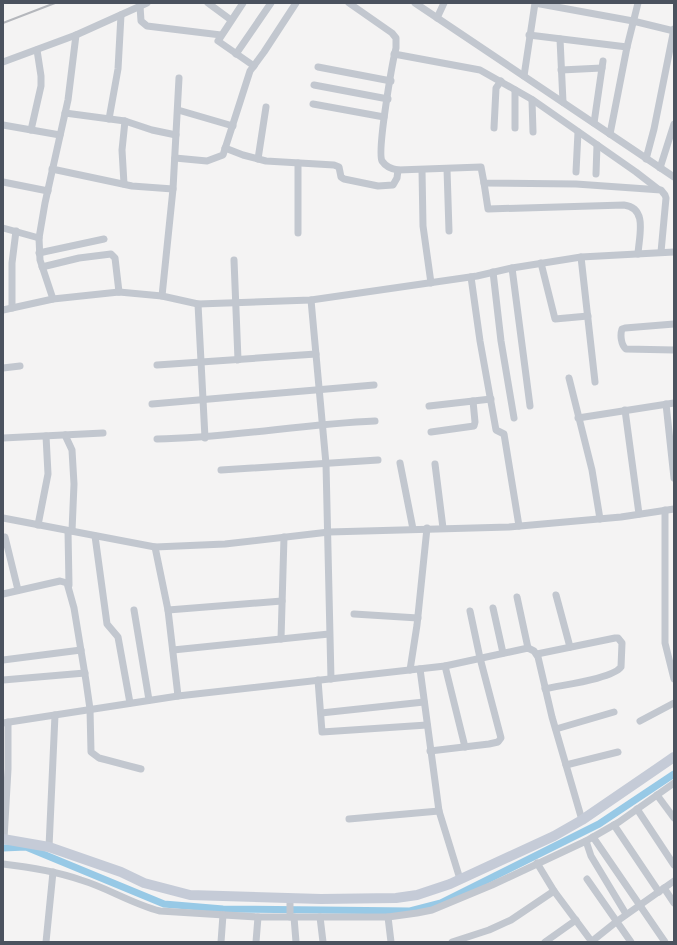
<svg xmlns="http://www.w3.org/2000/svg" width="677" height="945" viewBox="0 0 677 945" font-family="Signika,sans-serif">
	<rect width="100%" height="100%" fill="#f4f3f3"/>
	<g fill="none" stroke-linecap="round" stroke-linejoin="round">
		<!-- canal -->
		<polyline stroke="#97c9e6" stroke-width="7" points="3,848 26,847 164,904 223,909 410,911 441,903 599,824 674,774"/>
		<!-- street -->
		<g stroke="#c2c7cf" stroke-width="7">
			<polyline points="208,3 231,20"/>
			<polyline points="243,3 218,41 254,66"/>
			<path d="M349,3L392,33L396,38V48C392,64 377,151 382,161C386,167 391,169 398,170L481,167L484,183L576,184L661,190L665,195L666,198L661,252"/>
			<polyline points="415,3 674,177"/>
			<polyline points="140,6 141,21 147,26 221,35"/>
			<polyline points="437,18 444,3"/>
			<polyline points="529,35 627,47"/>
			<polyline points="560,39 563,102"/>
			<polyline points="236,54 271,3"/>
			<polyline points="394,54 480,70 533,100 636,172 658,189"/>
			<polyline points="3,62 76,35 147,3"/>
			<polyline points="318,67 391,81"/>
			<polyline points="561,70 602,68"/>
			<polyline points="524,76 535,3 633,21 674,31"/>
			<polyline points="314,85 388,99"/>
			<polyline points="532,100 533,132"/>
			<polyline points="313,104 384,117"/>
			<polyline points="178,110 233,126"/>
			<polyline points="65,113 125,121 152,130 176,135"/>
			<polyline points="109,119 118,69 121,15"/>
			<polyline points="594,123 603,61"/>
			<polyline points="3,125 60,135"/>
			<polyline points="494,128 496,88 501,81"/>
			<polyline points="515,128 515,90"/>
			<polyline points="31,130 41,86 41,76 37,50"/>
			<polyline points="610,134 627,47 638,3"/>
			<polyline points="225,148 243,155 266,161 334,165 339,167 341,177 344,179 378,186 393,185 397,178 398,170"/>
			<polyline points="175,158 207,161 223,155 250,71 264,52 296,3"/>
			<polyline points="258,159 266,107"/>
			<polyline points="646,159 654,129 674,29"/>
			<polyline points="298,163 298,233"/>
			<polyline points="660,168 674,124"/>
			<polyline points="52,169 132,186 173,189"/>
			<polyline points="447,169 449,231"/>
			<polyline points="422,170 423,226 431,283"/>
			<polyline points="576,172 578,132"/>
			<polyline points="596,174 597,145"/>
			<polyline points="3,182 48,191"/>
			<path d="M484,183L488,209L624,205C648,208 639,236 638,254"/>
			<polyline points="124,184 122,150 125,121"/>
			<polyline points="3,228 39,238"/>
			<polyline points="39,253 104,239"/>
			<polyline points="581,257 595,382"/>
			<polyline points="234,260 238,360"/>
			<polyline points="541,263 555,319 588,316"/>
			<polyline points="42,267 79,258 111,254 115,258 119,292"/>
			<polyline points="512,268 530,406"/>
			<polyline points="493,272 501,341 514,418"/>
			<polyline points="471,277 480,341 496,430 504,434 519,526"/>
			<polyline points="162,296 173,189 179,78"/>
			<polyline points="53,299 40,260 39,238 45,203 68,100 76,35"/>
			<polyline points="311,300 326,464 331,679"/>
			<polyline points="198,304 205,438"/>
			<polyline points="12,308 12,263 16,231"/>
			<polyline points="3,310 53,299 119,292 162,296 198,304 311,300 477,276 512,268 581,257 674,252"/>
			<path d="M674,324L625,328L622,329C620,335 621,345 626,349L674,350"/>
			<polyline points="157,365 316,354"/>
			<polyline points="3,368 20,366"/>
			<polyline points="569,378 592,470 600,519"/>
			<polyline points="152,404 374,385"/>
			<polyline points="666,404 674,478"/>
			<polyline points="429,406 491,399"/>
			<polyline points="625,410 639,514"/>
			<polyline points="578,418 674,403"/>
			<polyline points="431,432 474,426 475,422 473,401"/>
			<polyline points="65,435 72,450 74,484 72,531"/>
			<polyline points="3,438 103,433"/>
			<path d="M157,439C230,438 302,424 375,421"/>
			<polyline points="400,463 413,529"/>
			<polyline points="435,464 443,528"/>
			<polyline points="221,470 378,460"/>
			<polyline points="665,510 665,643 674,679"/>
			<polyline points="3,518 155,547 225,544 329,532 509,527 621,517 674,509"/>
			<polyline points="38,525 48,474 46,436"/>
			<polyline points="68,531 69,585"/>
			<polyline points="95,536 107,624 118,637 130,703"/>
			<polyline points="5,537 18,590"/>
			<polyline points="155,547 168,610 178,696"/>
			<polyline points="3,594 60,581 67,583 74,608 86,681 90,709 91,752 99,758 141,769"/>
			<polyline points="556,595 570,647"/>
			<polyline points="517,597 528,648"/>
			<polyline points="493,608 503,653"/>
			<polyline points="134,610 149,700"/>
			<polyline points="168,610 282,601"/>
			<polyline points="354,614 418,618"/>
			<polyline points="281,639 284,537"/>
			<polyline points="173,650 329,634"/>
			<path d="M537,654L615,638H618L622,643L621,667C612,679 561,685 545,689"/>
			<polyline points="3,660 81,650"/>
			<polyline points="445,666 465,747"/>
			<polyline points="420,669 439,811 460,879"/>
			<polyline points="410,670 417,625 427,528"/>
			<polyline points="3,680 85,673"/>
			<polyline points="318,680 322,732 427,725"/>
			<polyline points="321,713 424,702"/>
			<polyline points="640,721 674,703"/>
			<polyline points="3,723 178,696 445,666 528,648 534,651 538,657 552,717 582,820"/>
			<polyline points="556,729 614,712"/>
			<polyline points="430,751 489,744 498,742 501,738 480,658 470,611"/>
			<polyline points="566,765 618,752"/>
			<polyline points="657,795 674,818"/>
			<polyline points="637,809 674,865"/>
			<polyline points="349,819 439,811"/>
			<polyline points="614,825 659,892"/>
			<polyline points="593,837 665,942"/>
			<polyline points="4,839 8,769 8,722"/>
			<polyline points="586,841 591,856 626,914"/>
			<polyline points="49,847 55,715"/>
			<polyline points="537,863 554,891 592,942"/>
			<path d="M3,864C30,867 55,871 81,880C108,888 132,904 160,911L258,917H388L417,913L432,910L492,885L586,841L619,822L674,783"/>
			<polyline points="587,879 631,942"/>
			<polyline points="664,888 674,903"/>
			<polyline points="290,898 290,917"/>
			<polyline points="294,917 296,942"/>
			<polyline points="320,917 323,942"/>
			<polyline points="388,917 391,942"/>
			<polyline points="46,942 53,872"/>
			<polyline points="221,942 223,915"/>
			<polyline points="256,942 258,917"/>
			<polyline points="452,942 489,930 511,920 554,891"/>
			<polyline points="545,942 576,920"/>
			<polyline points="591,942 616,922 674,881"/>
		</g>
		<!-- secondary -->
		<polyline stroke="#c5cbd7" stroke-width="10" points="3,839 49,847 121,872 144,883 190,895 321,899 396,898 417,895 450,884 554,836 582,820 674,757"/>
		<!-- rail -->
		<polyline stroke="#b5b7bc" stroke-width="2" points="3,23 55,3"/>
	</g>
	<!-- border -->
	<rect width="677" height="945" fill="none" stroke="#4b525e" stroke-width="8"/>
</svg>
